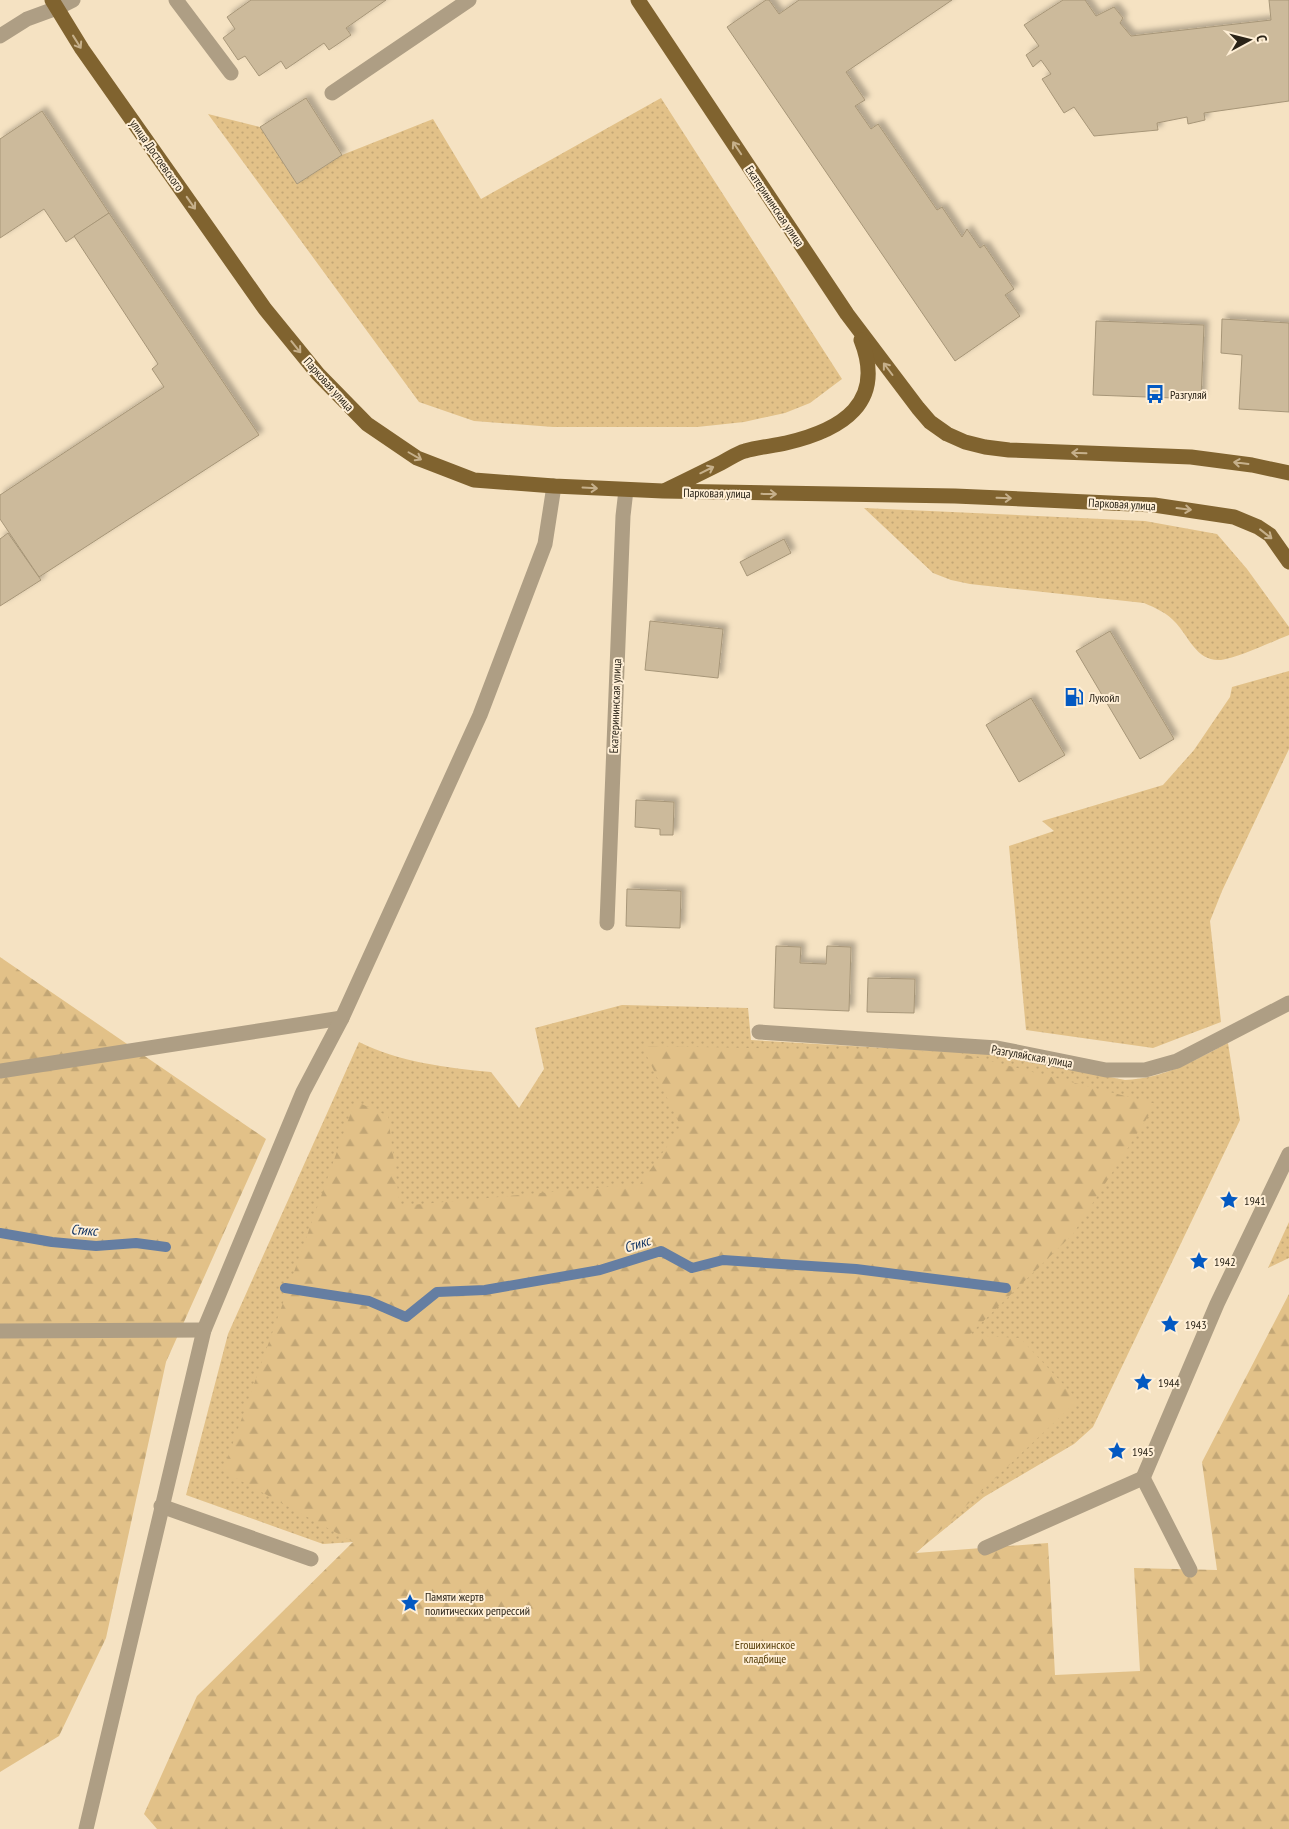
<svg xmlns="http://www.w3.org/2000/svg" width="1289" height="1829" viewBox="0 0 1289 1829" font-family="'PT Sans Narrow',sans-serif">
	<defs>
		<pattern id="grass-dots" width="8" height="8" patternUnits="userSpaceOnUse" patternTransform="scale(1.25)"><rect width="8" height="8" fill="#e2c188"/><path d="M2 2h.1M6 6h.1" fill="none" stroke="#c2a675" stroke-width="1.8" stroke-linecap="round"/></pattern>
		<pattern id="forest-firs" width="22" height="20" patternUnits="userSpaceOnUse" patternTransform="scale(1.25)"><rect width="22" height="20" fill="#e2c188"/><path d="M5 1l3.5 6h-7zM16 11l3.5 6h-7z" fill="#c2a675"/></pattern>
		<filter id="shadow"><feDropShadow dx="4.5" dy="-4.5" stdDeviation="2.5" flood-color="#0004"/></filter>
	</defs>
	<rect width="100%" height="100%" fill="#f5e2c2"/>
	<!-- grass -->
	<g fill="url(#grass-dots)">
		<polygon points="661,98 842,379 810,403 785,413 744,422 697,427 553,427 474,421 419,402 208,114 260,127 297,184 342,155 433,119 481,199"/>
		<path d="M864,508L1145,521L1217,534L1247,569L1289,627V635C1271,642 1238,658 1221,660C1197,662 1189,637 1176,623C1167,613 1156,608 1144,603L970,584L951,580L933,573Z"/>
		<polygon points="1289,671 1289,749 1222,891 1210,921 1221,1022 1153,1048 1026,1030 1009,846 1054,831 1042,821 1163,785 1194,750 1230,697 1232,687"/>
		<path d="M622,1005L748,1008L751,1040L954,1052L966,1049L1125,1080C1165,1078 1193,1061 1228,1043L1240,1120L1093,1427L1074,1444L984,1497L915,1553L353,1542L323,1544L186,1495L228,1334L359,1042C398,1062 448,1068 491,1072L519,1108L544,1069L535,1028Z"/>
		<polygon points="1289,1222 1289,1258 1268,1268"/>
	</g>
	<!-- forest -->
	<g fill="url(#forest-firs)">
		<polygon points="0,957 266,1139 166,1362 106,1638 59,1736 0,1772"/>
		<polygon points="642,1046 955,1052 1156,1104 1073,1234 969,1335 1020,1338 1078,1400 916,1553 1048,1543 1055,1675 1140,1671 1134,1568 1217,1570 1202,1462 1289,1294 1289,1829 157,1829 144,1814 197,1696 353,1542 223,1471 355,1101 388,1116 400,1206 640,1184 681,1127"/>
	</g>
	<g fill="none" stroke-linecap="round" stroke-linejoin="round">
		<!-- stream -->
		<g stroke="#657ea2" stroke-width="10">
			<polyline points="0,1233 52,1242 96,1246 136,1243 166,1247"/>
			<polyline points="285,1288 369,1301 406,1317 437,1292 485,1290 600,1270 661,1251 692,1268 723,1260 856,1269 1006,1288"/>
		</g>
	</g>
	<!-- building -->
	<g fill="#ccba9b" stroke="#a79678" filter="url(#shadow)">
		<polygon points="251,0 386,0 346,28 351,35 329,50 324,43 286,69 281,61 259,76 245,56 238,60 223,38 235,29 227,17"/>
		<polygon points="766,0 769,0 779,14 799,0 952,0 846,72 865,100 855,106 871,129 878,124 937,210 942,207 962,237 967,229 980,248 984,245 1014,289 1005,295 1020,316 955,361 727,27"/>
		<polygon points="1063,0 1085,0 1096,16 1114,7 1123,18 1120,23 1131,36 1271,20 1269,0 1289,0 1289,101 1204,113 1205,120 1188,124 1187,117 1157,123 1158,130 1094,136 1074,107 1064,113 1042,79 1051,74 1041,60 1033,67 1026,55 1039,46 1024,25"/>
		<polygon points="306,98 342,155 297,184 260,127"/>
		<polygon points="42,111 109,213 66,242 44,209 0,238 0,139"/>
		<polygon points="109,213 259,435 39,577 0,519 0,495 164,387 152,369 158,364 74,236"/>
		<polygon points="1222,319 1289,323 1289,412 1239,409 1242,355 1221,353"/>
		<polygon points="1096,321 1204,325 1201,399 1093,395"/>
		<polygon points="8,533 41,580 0,606 0,539"/>
		<polygon points="784,539 791,553 747,576 740,562"/>
		<polygon points="650,621 723,629 718,678 645,670"/>
		<polygon points="1110,631 1174,739 1140,759 1076,651"/>
		<polygon points="1031,698 1065,755 1019,782 986,725"/>
		<polygon points="636,800 674,802 673,835 660,835 660,829 635,827"/>
		<polygon points="627,889 681,891 680,928 626,926"/>
		<polygon points="776,946 801,947 800,963 826,964 827,946 851,947 849,1011 774,1008"/>
		<polygon points="868,978 915,979 914,1013 867,1012"/>
	</g>
	<g fill="none" stroke-linecap="round" stroke-linejoin="round">
		<!-- minor -->
		<g stroke="#ae9e84" stroke-width="15">
			<polyline points="176,0 231,73"/>
			<polyline points="0,36 27,19 57,8 73,0"/>
			<polyline points="332,93 469,0"/>
			<polyline points="607,923 623,516 626,490"/>
			<polyline points="759,1032 997,1048 1106,1070 1145,1070 1177,1061 1289,1003"/>
			<polyline points="0,1071 342,1018"/>
			<polyline points="0,1331 204,1330"/>
			<polyline points="1143,1478 1217,1304 1289,1154"/>
			<polyline points="161,1506 311,1559"/>
			<polyline points="985,1548 1143,1478 1190,1570"/>
			<polyline points="86,1829 204,1330 303,1092 342,1018 480,715 545,544 554,486"/>
		</g>
		<!-- major -->
		<g stroke="#80632f" stroke-width="15">
			<polyline points="52,0 82,49 265,309 318,374 367,424 417,458 474,480 554,486 663,491 955,496 1154,505 1234,517 1258,527 1270,535 1289,562"/>
			<polyline points="638,0 847,314 918,408 930,422 947,434 965,442 985,447 1009,450 1191,457 1252,465 1289,473"/>
			<path d="M666,490C685,481 703,472 721,463C729,459 737,453 745,451C758,447 773,446 786,443C842,430 886,403 861,340"/>
		</g>
	</g>
	<!-- one-way arrows -->
	<defs><path id="oneway-shaft" d="M-6 0H5M1.5-3L5.5 0L1.5 3" fill="none" stroke-width="1.6" stroke-linecap="round" stroke-linejoin="round" transform="scale(1.25)"/></defs>
	<g stroke="#c6b08b">
		<use href="#oneway-shaft" transform="translate(77 42) rotate(58)"/>
		<use href="#oneway-shaft" transform="translate(737 148) rotate(-124)"/>
		<use href="#oneway-shaft" transform="translate(191 203) rotate(55)"/>
		<use href="#oneway-shaft" transform="translate(296 347) rotate(51)"/>
		<use href="#oneway-shaft" transform="translate(888 369) rotate(-127)"/>
		<use href="#oneway-shaft" transform="translate(1079 453) rotate(-178)"/>
		<use href="#oneway-shaft" transform="translate(415 456) rotate(30)"/>
		<use href="#oneway-shaft" transform="translate(1241 463) rotate(-173)"/>
		<use href="#oneway-shaft" transform="translate(707 470) rotate(-26)"/>
		<use href="#oneway-shaft" transform="translate(590 488) rotate(3)"/>
		<use href="#oneway-shaft" transform="translate(769 494) rotate(1)"/>
		<use href="#oneway-shaft" transform="translate(1004 498) rotate(2)"/>
		<use href="#oneway-shaft" transform="translate(1184 509) rotate(7)"/>
		<use href="#oneway-shaft" transform="translate(1266 534) rotate(38)"/>
	</g>
	<!-- icons -->
	<defs>
		<g id="bus-bare" transform="scale(1.5)"><path d="M-5-6H5V4H4V6H2V4H-2V6H-4V4H-5ZM-3.5-4V0h7V-4ZM-3.5 1.2v1.5H-2V1.2ZM2 1.2v1.5H3.5V1.2Z" fill="#0359c2" stroke="#ffefd6" stroke-width="2.5" paint-order="stroke"/></g>
		<g id="fuel-bare" transform="scale(1.5)"><path d="M-5.5-6h7V0h2V4h1.3V-2.5L3-4.5l.8-.8L6-3V5H2.5V1h-1V6h-7ZM-4.2-4.7v3.2H.2V-4.7Z" fill="#0359c2" stroke="#ffefd6" stroke-width="2.5" paint-order="stroke"/></g>
		<g id="sight-bare" transform="scale(1.5)"><path d="M0-6L1.8-2.2L6-1.7L2.9 1.2L3.7 5.4L0 3.3L-3.7 5.4L-2.9 1.2L-6-1.7L-1.8-2.2Z" fill="#0359c2" stroke="#ffefd6" stroke-width="2.5" paint-order="stroke"/></g>
	</defs>
	<g fill-rule="evenodd">
		<use href="#bus-bare" x="1155" y="394"/>
		<use href="#fuel-bare" x="1074" y="697"/>
		<use href="#sight-bare" x="1229" y="1200"/>
		<use href="#sight-bare" x="1199" y="1261"/>
		<use href="#sight-bare" x="1170" y="1324"/>
		<use href="#sight-bare" x="1143" y="1382"/>
		<use href="#sight-bare" x="1117" y="1451"/>
		<use href="#sight-bare" x="410" y="1603"/>
	</g>
	<g text-anchor="middle" dominant-baseline="central" stroke-width="4" stroke-linejoin="round" paint-order="stroke">
		<!-- street labels -->
		<g font-size="12" fill="#2b2418" stroke="#ffefd6">
			<text transform="translate(157 155) rotate(55)">улица Достоевского</text>
			<text transform="translate(775 206) rotate(56)">Екатерининская улица</text>
			<text transform="translate(329 384) rotate(48)">Парковая улица</text>
			<text transform="translate(717 493) rotate(1)">Парковая улица</text>
			<text transform="translate(1122 504) rotate(3)">Парковая улица</text>
			<text transform="translate(615 706) rotate(-88)">Екатерининская улица</text>
			<text transform="translate(1032 1056) rotate(10)">Разгуляйская улица</text>
		</g>
		<!-- poi labels -->
		<g font-size="12" fill="#2b2418" stroke="#ffefd6" text-anchor="start">
			<text x="1170" y="394">Разгуляй</text>
			<text x="1089" y="697">Лукойл</text>
			<text x="1244" y="1200">1941</text>
			<text x="1214" y="1261">1942</text>
			<text x="1185" y="1324">1943</text>
			<text x="1158" y="1382">1944</text>
			<text x="1132" y="1451">1945</text>
			<text x="425" y="1596">Памяти жертв<tspan x="425" dy="14">политических репрессий</tspan></text>
		</g>
		<!-- park labels -->
		<g font-size="12" fill="#563d07" stroke="#ffefd6">
			<text x="765" y="1644">Егошихинское<tspan x="765" dy="14">кладбище</tspan></text>
		</g>
		<!-- water labels -->
		<g font-size="14" font-style="italic" fill="#092d5f" stroke="#ffefd6">
			<text transform="translate(84 1230) rotate(3)">Стикс</text>
			<text transform="translate(637 1244) rotate(-18)">Стикс</text>
		</g>
	</g>
	<!-- north arrow -->
	<g transform="translate(1249 40) rotate(83)" stroke="#ffefd6" stroke-width="4" paint-order="stroke">
	<path d="M0-4L9 19L0 12L-9 19Z" fill="#2b2418"/>
	<text y="-8" font-size="14" font-weight="bold" text-anchor="middle" fill="#2b2418">С</text>
	</g>
</svg>
